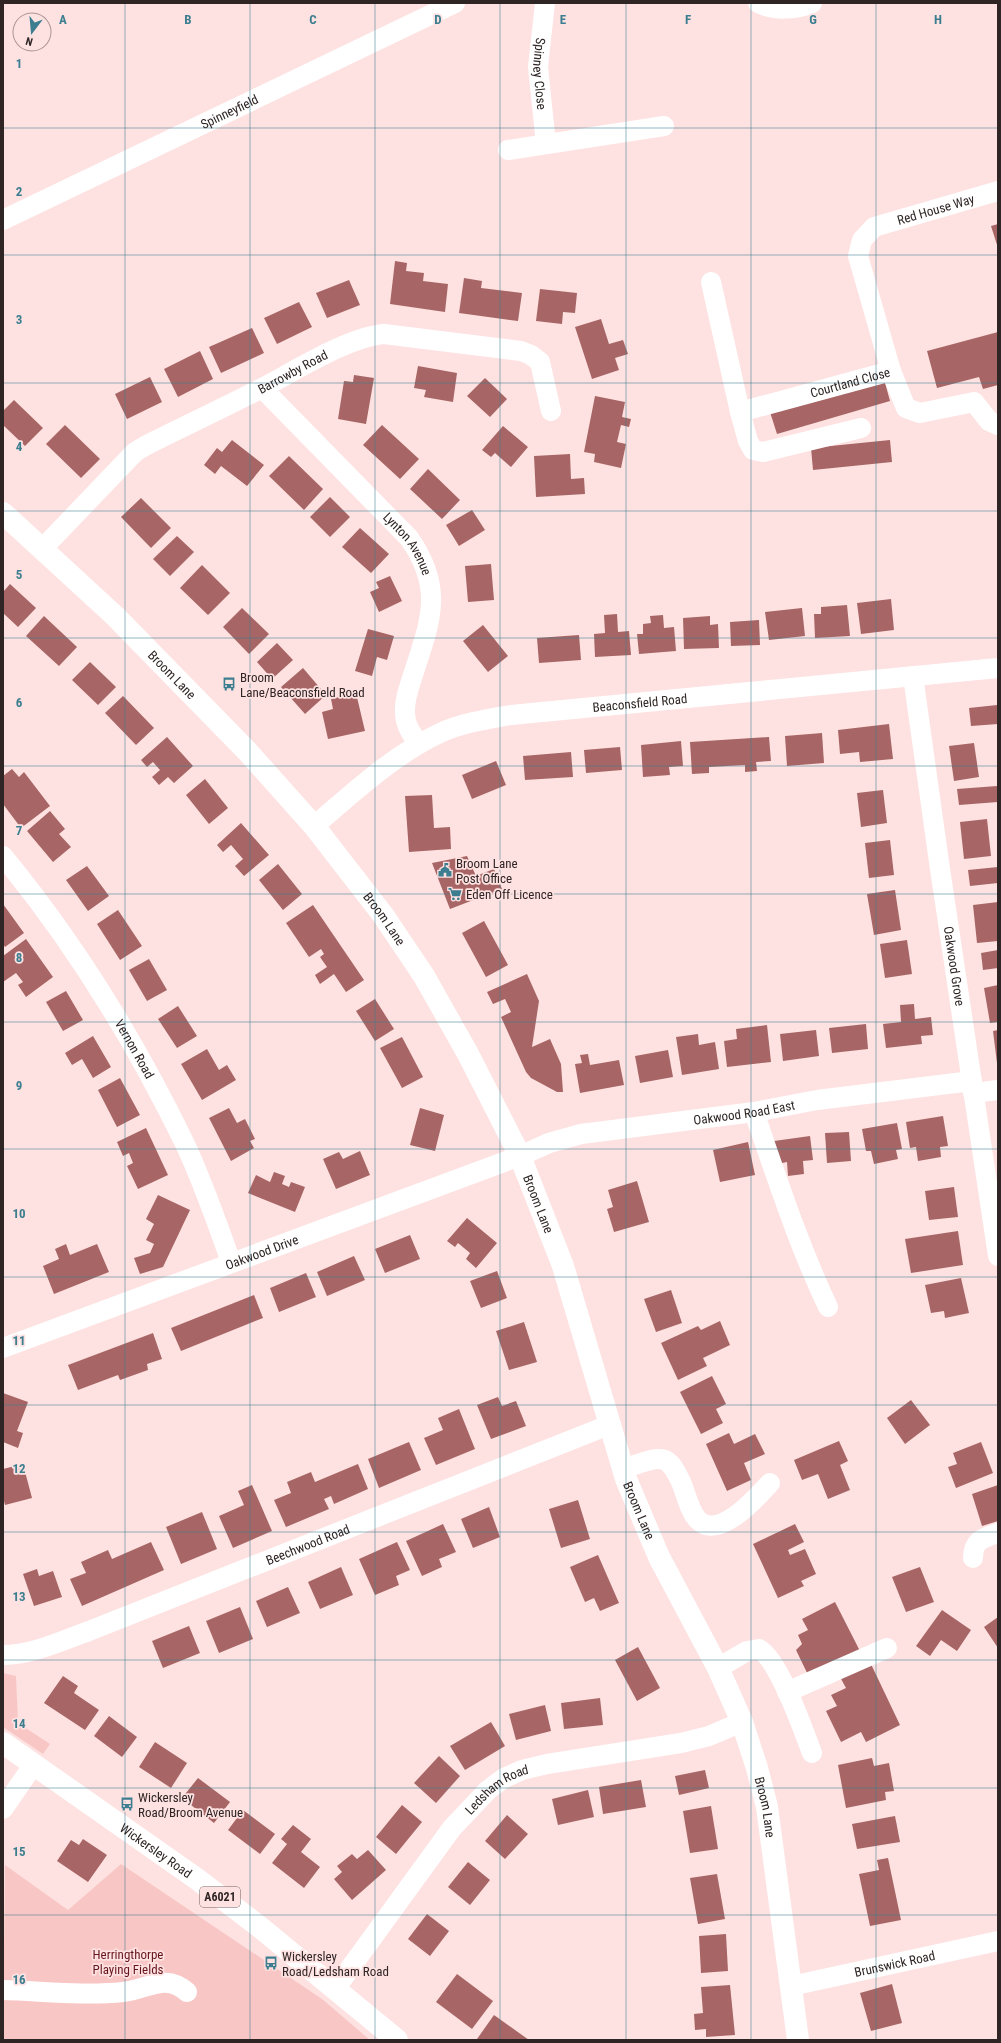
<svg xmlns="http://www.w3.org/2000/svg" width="1001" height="2043" viewBox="0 0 1001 2043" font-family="'Roboto Condensed',sans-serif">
	<rect width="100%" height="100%" fill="#fee2e1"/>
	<!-- green -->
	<g fill="#f8c7c5">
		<polygon points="3,1673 16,1676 18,1723 50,1744 43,1754 3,1727"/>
		<polygon points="121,1864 322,1999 370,2040 3,2040 5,1865 68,1910"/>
	</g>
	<!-- building -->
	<g fill="#a76665">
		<polygon points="998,224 998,248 991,226"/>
		<polygon points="395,261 407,263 406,271 424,273 423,281 448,284 445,312 390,304"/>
		<polygon points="464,278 482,281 481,288 522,293 518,321 459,313"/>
		<polygon points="349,280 360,305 327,318 316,293"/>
		<polygon points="540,289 577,293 575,313 563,312 562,324 536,321"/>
		<polygon points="299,302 312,327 277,344 264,318"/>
		<polygon points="601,319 609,344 623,340 628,354 615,358 619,370 592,379 575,327"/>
		<polygon points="252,328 264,353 221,373 209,347"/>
		<polygon points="998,332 998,385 983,389 979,377 937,388 927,351"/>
		<polygon points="200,351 213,379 178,397 164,369"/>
		<polygon points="418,366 457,373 453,402 424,397 426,390 414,388"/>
		<polygon points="354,375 374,378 366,424 338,419 344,381 353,382"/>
		<polygon points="150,377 162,402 127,419 115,394"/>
		<polygon points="485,378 507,399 490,417 467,396"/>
		<polygon points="884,379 890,401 777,434 770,412"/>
		<polygon points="595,396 625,402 622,417 631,419 629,427 621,425 617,442 626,444 621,468 594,462 595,454 584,452"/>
		<polygon points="14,400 43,428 25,446 3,425 3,411"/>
		<polygon points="65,425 100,459 81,478 46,444"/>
		<polygon points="382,425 419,459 400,479 363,445"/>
		<polygon points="503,426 528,447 511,467 495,453 491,457 482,450"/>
		<polygon points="232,440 264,465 247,486 221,466 215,474 204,465 217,448 222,452"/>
		<polygon points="890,440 892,462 813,470 811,448"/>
		<polygon points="570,454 571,479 584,478 585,494 536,497 534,456"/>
		<polygon points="289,456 323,489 304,510 269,476"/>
		<polygon points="428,469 460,500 442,519 410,489"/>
		<polygon points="330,497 350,517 330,537 310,517"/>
		<polygon points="141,498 171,528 151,548 121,517"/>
		<polygon points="472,510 485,530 459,546 446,525"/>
		<polygon points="360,528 389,554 371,573 342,547"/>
		<polygon points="177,536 194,552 170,576 153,559"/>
		<polygon points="491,564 494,600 468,602 465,566"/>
		<polygon points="202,565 230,593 208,615 180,588"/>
		<polygon points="390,576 402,601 379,612 370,592 379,588 376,582"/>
		<polygon points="10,584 36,608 18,627 3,613 3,592"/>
		<polygon points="891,599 894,630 861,634 857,603"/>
		<polygon points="847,605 850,636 815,638 814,614 821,614 821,607"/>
		<polygon points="242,608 269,634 249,654 223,627"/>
		<polygon points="802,608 805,636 769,640 765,612"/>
		<polygon points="617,614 618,632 629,631 631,655 595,657 594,634 605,633 604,615"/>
		<polygon points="663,615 664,628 674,627 676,651 639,654 637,634 643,634 643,624 651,623 650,616"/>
		<polygon points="44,616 77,647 59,666 26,636"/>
		<polygon points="710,616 710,625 718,624 719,648 684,649 683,618"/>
		<polygon points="759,620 760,645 731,646 730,622"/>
		<polygon points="483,625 508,656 488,672 463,641"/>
		<polygon points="368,629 394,636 387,660 377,657 372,676 355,671"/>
		<polygon points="579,635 581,660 539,663 537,638"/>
		<polygon points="277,643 293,660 272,679 257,662"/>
		<polygon points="90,662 116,687 98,705 72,680"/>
		<polygon points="303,668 326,695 305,714 281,687"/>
		<polygon points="356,693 365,731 328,739 322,712 333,709 331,699"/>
		<polygon points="123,696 154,728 136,745 105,713"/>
		<polygon points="997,705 998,724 971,726 969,708"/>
		<polygon points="889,724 893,759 860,762 859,752 840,754 838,730"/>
		<polygon points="822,733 824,763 787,766 785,736"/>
		<polygon points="167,737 193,766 174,783 168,777 159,785 152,777 160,770 153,762 147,767 141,760"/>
		<polygon points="769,737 771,761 756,762 757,771 745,772 745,765 709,767 709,773 692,774 690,742"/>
		<polygon points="681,741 683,766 669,767 670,775 643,777 641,745"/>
		<polygon points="974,743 979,777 954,781 949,746"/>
		<polygon points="620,747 622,770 586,773 584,750"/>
		<polygon points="571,752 573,777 525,780 523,756"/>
		<polygon points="496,761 506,785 472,799 462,775"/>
		<polygon points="12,769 19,777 24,772 50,806 21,828 3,804 3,776"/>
		<polygon points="205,779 228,808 209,824 186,795"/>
		<polygon points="997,786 998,802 959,805 957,789"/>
		<polygon points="883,790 887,823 861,827 857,793"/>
		<polygon points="432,795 434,828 450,827 451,849 409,852 405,796"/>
		<polygon points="50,811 65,829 59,834 71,847 53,862 27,831"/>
		<polygon points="987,819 991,856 964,859 960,822"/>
		<polygon points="241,823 269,855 244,876 235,866 243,859 231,845 223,852 217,845"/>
		<polygon points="890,840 894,875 869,878 865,843"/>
		<polygon points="467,856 476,876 494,869 502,889 450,909 432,863"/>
		<polygon points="278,864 302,894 283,910 259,880"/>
		<polygon points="87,866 109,896 88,911 66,880"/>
		<polygon points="998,867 998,883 970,886 968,870"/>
		<polygon points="895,890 901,930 874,935 867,894"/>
		<polygon points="998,902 998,941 977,943 973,905"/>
		<polygon points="3,904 24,933 5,947 3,944"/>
		<polygon points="313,905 364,980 346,992 334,974 320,984 315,975 327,967 320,957 324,954 321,949 309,957 286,923"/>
		<polygon points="118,910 142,946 120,960 97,924"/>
		<polygon points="484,921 508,965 486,977 462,933"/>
		<polygon points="26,939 53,977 26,997 18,985 23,982 16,973 3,982 3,956"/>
		<polygon points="907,940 912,974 885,978 880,944"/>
		<polygon points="998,950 998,968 983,970 981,953"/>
		<polygon points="149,959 167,990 147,1001 129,970"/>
		<polygon points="527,974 539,1001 532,1047 550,1039 561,1064 563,1092 557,1092 531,1078 526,1072 501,1017 511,1012 505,999 493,1004 487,992"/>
		<polygon points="998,985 998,1022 990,1023 984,988"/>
		<polygon points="66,991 83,1020 63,1031 46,1002"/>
		<polygon points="375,999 394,1029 375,1041 356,1011"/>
		<polygon points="914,1004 915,1019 931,1017 933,1035 921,1036 922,1044 886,1048 883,1024 901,1022 900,1005"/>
		<polygon points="178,1006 197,1036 177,1048 158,1019"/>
		<polygon points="866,1024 868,1049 832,1053 829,1028"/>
		<polygon points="767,1025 771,1062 727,1067 724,1041 737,1039 736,1029"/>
		<polygon points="816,1030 819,1056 783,1061 780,1034"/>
		<polygon points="998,1030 998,1063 997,1063 993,1031"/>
		<polygon points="698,1034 699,1045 715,1042 719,1069 682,1075 676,1037"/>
		<polygon points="93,1036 111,1067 93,1078 82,1059 72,1065 65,1053"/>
		<polygon points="402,1037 423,1077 402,1088 380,1048"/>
		<polygon points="207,1049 219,1070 227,1065 236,1080 202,1100 181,1064"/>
		<polygon points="668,1050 673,1077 640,1083 635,1056"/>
		<polygon points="588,1054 590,1065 619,1060 624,1085 580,1093 575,1064 582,1063 580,1055"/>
		<polygon points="120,1078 140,1115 117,1127 98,1090"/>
		<polygon points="229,1108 237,1123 245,1119 255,1139 250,1141 254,1148 231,1161 209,1118"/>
		<polygon points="420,1108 444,1115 435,1151 410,1145"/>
		<polygon points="943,1116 948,1146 940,1147 941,1157 918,1161 916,1147 910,1148 906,1122"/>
		<polygon points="897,1123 902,1149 896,1150 898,1159 874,1164 871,1151 866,1151 862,1129"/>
		<polygon points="146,1128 168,1175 138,1189 127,1166 133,1163 129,1153 123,1156 117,1142"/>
		<polygon points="849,1132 851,1161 827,1163 825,1133"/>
		<polygon points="810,1136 813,1160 803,1161 804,1174 788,1176 787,1162 777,1164 774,1141"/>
		<polygon points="748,1142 755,1175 720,1182 713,1150"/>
		<polygon points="360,1151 370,1175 336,1189 323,1159 339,1152 343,1159"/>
		<polygon points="274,1172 285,1176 282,1184 289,1187 291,1182 305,1187 295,1212 248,1193 256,1175 270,1182"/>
		<polygon points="637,1181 649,1222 614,1232 607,1209 613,1207 608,1190"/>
		<polygon points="954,1187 958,1217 929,1220 925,1191"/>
		<polygon points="158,1195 190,1210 163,1267 140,1274 134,1258 150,1253 154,1244 146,1240 154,1224 146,1219"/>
		<polygon points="467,1218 497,1243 476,1268 466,1259 470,1253 458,1243 455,1247 447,1241"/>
		<polygon points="958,1231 963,1265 911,1273 905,1239"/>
		<polygon points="410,1235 420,1259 385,1273 375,1249"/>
		<polygon points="66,1244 70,1255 97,1244 109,1272 54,1294 43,1266 59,1259 55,1249"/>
		<polygon points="354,1256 365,1280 327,1296 317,1272"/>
		<polygon points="497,1271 507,1298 481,1308 470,1281"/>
		<polygon points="306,1273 316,1297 279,1312 270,1288"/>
		<polygon points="961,1278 969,1313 945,1318 944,1311 931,1313 925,1285"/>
		<polygon points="671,1290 682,1323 656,1332 644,1299"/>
		<polygon points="254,1295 263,1318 181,1351 171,1328"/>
		<polygon points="720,1321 730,1345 703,1358 707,1366 678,1380 661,1343 698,1326 701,1330"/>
		<polygon points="524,1322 537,1362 509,1370 496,1331"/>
		<polygon points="153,1333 162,1359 147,1364 148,1370 120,1380 118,1375 78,1390 68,1365"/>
		<polygon points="712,1376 726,1404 716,1409 723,1423 701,1434 680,1392"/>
		<polygon points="3,1393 28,1402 17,1431 23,1433 18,1448 3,1442"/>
		<polygon points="498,1397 502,1406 516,1401 526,1426 491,1439 477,1405"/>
		<polygon points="911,1400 930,1425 905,1444 887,1418"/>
		<polygon points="459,1409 475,1449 436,1465 424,1438 443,1430 438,1418"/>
		<polygon points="729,1433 734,1444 755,1434 765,1454 744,1463 751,1480 727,1491 706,1444"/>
		<polygon points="839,1441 848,1461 840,1465 850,1490 828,1499 818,1474 802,1480 794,1460"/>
		<polygon points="409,1442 421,1470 379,1488 368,1459"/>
		<polygon points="981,1442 993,1473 956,1488 948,1467 957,1464 953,1453"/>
		<polygon points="23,1464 32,1498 5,1505 3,1497 3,1469"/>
		<polygon points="358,1464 368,1489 334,1504 331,1496 324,1499 329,1509 286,1527 274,1500 291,1493 287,1482 311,1472 315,1482"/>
		<polygon points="252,1485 272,1531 233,1548 219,1516 244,1505 238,1491"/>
		<polygon points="998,1485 998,1521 982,1526 972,1494"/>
		<polygon points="578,1500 590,1539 561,1548 549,1509"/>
		<polygon points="489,1507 500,1537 473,1548 461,1519"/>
		<polygon points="202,1512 217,1549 181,1564 166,1527"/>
		<polygon points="443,1524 456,1552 439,1559 442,1567 422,1576 406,1541"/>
		<polygon points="795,1524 804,1542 788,1550 790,1555 805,1549 816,1574 801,1581 804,1586 778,1598 753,1544"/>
		<polygon points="151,1542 164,1570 82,1606 70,1579 86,1573 81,1562 108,1550 112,1559"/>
		<polygon points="397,1542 410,1570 396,1576 399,1585 375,1595 359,1559"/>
		<polygon points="598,1555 619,1603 600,1611 594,1598 585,1602 570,1567"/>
		<polygon points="341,1567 353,1595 320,1609 308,1582"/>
		<polygon points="920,1567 934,1602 906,1612 892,1577"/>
		<polygon points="37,1569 39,1576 53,1571 62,1597 34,1606 23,1574"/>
		<polygon points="288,1587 300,1613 267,1627 256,1601"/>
		<polygon points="835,1602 862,1655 811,1681 796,1650 802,1644 798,1635 808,1630 802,1619"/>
		<polygon points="240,1607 253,1639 219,1653 206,1621"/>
		<polygon points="942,1610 971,1630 957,1651 941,1640 930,1656 916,1646"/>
		<polygon points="998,1617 998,1648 984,1627"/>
		<polygon points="189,1626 200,1653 163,1668 152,1641"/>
		<polygon points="638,1647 660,1688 637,1701 615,1660"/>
		<polygon points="870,1662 900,1725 866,1742 861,1732 841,1742 826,1711 837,1706 831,1695 846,1688 840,1677"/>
		<polygon points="63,1676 78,1686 74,1693 99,1710 85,1730 44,1703"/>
		<polygon points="600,1698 603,1725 564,1729 561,1703"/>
		<polygon points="545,1705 551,1731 516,1740 509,1714"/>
		<polygon points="109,1716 137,1737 122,1757 94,1736"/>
		<polygon points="491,1722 505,1746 465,1770 450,1746"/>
		<polygon points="155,1742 187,1763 171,1788 139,1767"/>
		<polygon points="439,1756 460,1776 436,1803 414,1783"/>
		<polygon points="872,1758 874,1766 889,1763 894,1791 885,1792 886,1800 846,1808 838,1765"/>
		<polygon points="705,1770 709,1788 679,1795 675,1776"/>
		<polygon points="198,1778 230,1802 214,1823 182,1798"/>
		<polygon points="641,1780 646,1807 603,1814 599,1787"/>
		<polygon points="588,1790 594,1817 558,1825 552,1799"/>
		<polygon points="402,1805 422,1822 396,1854 376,1837"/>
		<polygon points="711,1806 718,1849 690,1853 683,1811"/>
		<polygon points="243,1810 275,1834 260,1854 228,1830"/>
		<polygon points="507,1815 528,1834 505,1859 485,1841"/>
		<polygon points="895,1816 900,1842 857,1849 852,1824"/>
		<polygon points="293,1825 311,1839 301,1852 320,1867 304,1888 272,1863 287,1844 281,1839"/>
		<polygon points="83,1839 107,1855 88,1882 57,1861 71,1840 79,1845"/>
		<polygon points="368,1850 386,1870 352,1900 334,1879 342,1872 337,1866 352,1854 357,1859"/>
		<polygon points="888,1858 901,1920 870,1926 859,1874 879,1870 877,1860"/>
		<polygon points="468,1862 490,1880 470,1905 448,1887"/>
		<polygon points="717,1874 725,1919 698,1924 690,1878"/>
		<polygon points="427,1914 449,1931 430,1956 408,1939"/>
		<polygon points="726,1934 728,1971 701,1973 699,1936"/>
		<polygon points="457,1974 493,2001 472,2029 436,2002"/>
		<polygon points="892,1984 902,2023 871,2031 860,1993"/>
		<polygon points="730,1985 735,2035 706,2037 706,2029 695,2030 694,2014 703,2013 701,1987"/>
		<polygon points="494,2015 529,2040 477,2039"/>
	</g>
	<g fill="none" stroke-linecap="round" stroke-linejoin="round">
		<!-- minor -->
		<g stroke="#fff" stroke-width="20">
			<path id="s1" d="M545,3L538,67L546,144"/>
			<path d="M758,3C773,11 796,10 812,3"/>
			<polyline points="508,150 664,126"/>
			<path id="s2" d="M3,220L455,3"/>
			<polyline points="711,282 740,412 748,441 753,450 763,452 861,428"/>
			<path id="s3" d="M891,371L858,256L862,240L874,227L998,191"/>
			<path id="s4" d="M262,388L409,538C444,588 431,619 414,672C410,685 404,699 405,713C405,725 412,734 418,744"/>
			<path id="s5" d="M740,412L891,371L906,408L920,413L974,402L989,421L998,425"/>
			<path id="s6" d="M43,548L135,452L145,446C184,426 224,408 262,388C295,371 348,337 384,334L521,351L531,355L540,362L551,411"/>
			<path id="s7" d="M913,676L940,869L998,1256"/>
			<path id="s8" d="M314,826C353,793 393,755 440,733C462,723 488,719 511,715L998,668"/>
			<path id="s9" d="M3,856C77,946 134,1039 185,1144C203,1182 217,1223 231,1262"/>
			<polyline points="973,1093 998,1090"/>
			<path d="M754,1112C777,1178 798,1244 828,1307"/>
			<path id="s10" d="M3,1348L520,1156L549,1143L581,1134L754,1112L817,1100L972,1081"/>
			<path d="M623,1469C634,1466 654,1456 665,1460C673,1464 677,1474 681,1482C686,1493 689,1511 698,1520C719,1541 757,1497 770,1483"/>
			<path d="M973,1558C973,1540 983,1538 998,1533"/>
			<path id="s11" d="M3,1655C32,1655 61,1641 89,1631L609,1425"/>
			<path d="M718,1668L747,1651L759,1649C779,1660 803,1729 812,1753"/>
			<polyline points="787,1692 887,1648"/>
			<polyline points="3,1809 34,1764"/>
			<path id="s12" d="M791,1986L998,1941"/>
			<path id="s13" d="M335,1989L452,1828L488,1790L504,1778L522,1770L547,1764L681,1743L709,1736L742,1722"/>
			<path d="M3,1990C42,1991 84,1996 123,1992C147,1990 165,1972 187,1992"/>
		</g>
		<!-- major -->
		<g stroke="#fff" stroke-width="22">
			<path id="s14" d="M3,513L115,616L247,751L314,826L383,915L424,976L468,1054L520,1156L563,1266L626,1479L659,1557L718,1668L742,1722L757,1768L767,1807L798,2040"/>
			<path id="s15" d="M3,1743L197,1879L261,1928L397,2040"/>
		</g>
	</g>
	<!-- grid -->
	<path fill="none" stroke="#3c7e90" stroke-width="1" stroke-opacity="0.55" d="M125,3V2040M250,3V2040M375,3V2040M500,3V2040M626,3V2040M751,3V2040M876,3V2040M3,128H998M3,255H998M3,383H998M3,511H998M3,638H998M3,766H998M3,894H998M3,1022H998M3,1149H998M3,1277H998M3,1405H998M3,1532H998M3,1660H998M3,1788H998M3,1915H998"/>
	<!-- icons -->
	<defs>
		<g id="bus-bare" transform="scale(1.08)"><path d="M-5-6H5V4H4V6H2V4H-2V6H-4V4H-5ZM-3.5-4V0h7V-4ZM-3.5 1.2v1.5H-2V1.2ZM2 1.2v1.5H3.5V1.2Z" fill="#3c7e90" stroke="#fee2e1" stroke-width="2.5" paint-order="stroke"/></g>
		<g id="civic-bare" transform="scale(1.08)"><path d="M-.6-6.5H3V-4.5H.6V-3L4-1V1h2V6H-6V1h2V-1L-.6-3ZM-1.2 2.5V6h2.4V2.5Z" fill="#3c7e90" stroke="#fee2e1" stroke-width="2.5" paint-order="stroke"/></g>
		<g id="supermarket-bare" transform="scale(1.08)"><path d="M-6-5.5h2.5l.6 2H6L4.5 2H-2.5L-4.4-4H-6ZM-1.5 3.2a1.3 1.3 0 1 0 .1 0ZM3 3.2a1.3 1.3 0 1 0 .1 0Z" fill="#3c7e90" stroke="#fee2e1" stroke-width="2.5" paint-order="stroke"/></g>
	</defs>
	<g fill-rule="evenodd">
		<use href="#bus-bare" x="229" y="684"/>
		<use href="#civic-bare" x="445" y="870"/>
		<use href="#supermarket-bare" x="455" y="894"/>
		<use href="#bus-bare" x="127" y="1804"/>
		<use href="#bus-bare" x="271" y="1963"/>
	</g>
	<g text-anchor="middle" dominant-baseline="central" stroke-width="3.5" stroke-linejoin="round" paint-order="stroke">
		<!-- shield labels -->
		<rect fill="#fee2e1" stroke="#6d5e5d" stroke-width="1" x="200" y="1887" width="40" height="20" rx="3"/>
		<g font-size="12" font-weight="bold" fill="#2f2525">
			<text x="220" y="1897">A6021</text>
		</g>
		<!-- street labels -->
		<g font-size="13" fill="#2f2525" stroke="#fee2e1">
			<text stroke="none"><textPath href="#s1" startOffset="71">Spinney Close</textPath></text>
			<text stroke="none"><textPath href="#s2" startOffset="251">Spinneyfield</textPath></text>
			<text stroke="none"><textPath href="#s3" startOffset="218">Red House Way</textPath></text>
			<text stroke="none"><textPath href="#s6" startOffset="310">Barrowby Road</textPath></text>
			<text stroke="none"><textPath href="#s5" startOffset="114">Courtland Close</textPath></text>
			<text stroke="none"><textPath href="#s4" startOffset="214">Lynton Avenue</textPath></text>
			<text stroke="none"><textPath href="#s14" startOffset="234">Broom Lane</textPath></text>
			<text stroke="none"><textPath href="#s8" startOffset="360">Beaconsfield Road</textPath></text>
			<text stroke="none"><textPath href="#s14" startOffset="558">Broom Lane</textPath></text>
			<text stroke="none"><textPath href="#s7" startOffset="293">Oakwood Grove</textPath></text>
			<text stroke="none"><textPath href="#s9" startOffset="234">Vernon Road</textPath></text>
			<text stroke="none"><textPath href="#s10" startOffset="781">Oakwood Road East</textPath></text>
			<text stroke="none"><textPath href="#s14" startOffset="883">Broom Lane</textPath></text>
			<text stroke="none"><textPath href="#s10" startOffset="276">Oakwood Drive</textPath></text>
			<text stroke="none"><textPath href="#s14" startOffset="1206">Broom Lane</textPath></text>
			<text stroke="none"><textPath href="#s11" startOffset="325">Beechwood Road</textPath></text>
			<text stroke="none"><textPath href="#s13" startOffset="259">Ledsham Road</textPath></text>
			<text stroke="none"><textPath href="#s14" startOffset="1530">Broom Lane</textPath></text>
			<text stroke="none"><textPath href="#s15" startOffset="187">Wickersley Road</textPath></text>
			<text stroke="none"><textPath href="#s12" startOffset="106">Brunswick Road</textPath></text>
		</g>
		<!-- poi labels -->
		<g font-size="13" fill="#2f2525" stroke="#fee2e1" text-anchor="start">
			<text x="240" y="677">Broom<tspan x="240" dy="15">Lane/Beaconsfield Road</tspan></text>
			<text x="456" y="863">Broom Lane<tspan x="456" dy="15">Post Office</tspan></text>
			<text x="466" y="894">Eden Off Licence</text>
			<text x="138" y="1797">Wickersley<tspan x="138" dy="15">Road/Broom Avenue</tspan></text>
			<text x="282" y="1956">Wickersley<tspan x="282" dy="15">Road/Ledsham Road</tspan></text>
		</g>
		<!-- park labels -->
		<g font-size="13" fill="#67151d" stroke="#fee2e1">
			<text x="128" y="1954">Herringthorpe<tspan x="128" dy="15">Playing Fields</tspan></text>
		</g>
	</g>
	<g font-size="13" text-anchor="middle" font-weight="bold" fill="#3c7e90" stroke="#fee2e1" stroke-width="3.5" stroke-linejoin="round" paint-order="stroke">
		<text x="63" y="24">A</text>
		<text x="188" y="24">B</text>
		<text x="313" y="24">C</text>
		<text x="438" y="24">D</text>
		<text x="563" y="24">E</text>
		<text x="688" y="24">F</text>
		<text x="813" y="24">G</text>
		<text x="938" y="24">H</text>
		<text x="19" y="68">1</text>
		<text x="19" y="196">2</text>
		<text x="19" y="324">3</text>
		<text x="19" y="451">4</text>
		<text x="19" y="579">5</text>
		<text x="19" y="707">6</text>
		<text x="19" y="835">7</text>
		<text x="19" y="962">8</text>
		<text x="19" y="1090">9</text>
		<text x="19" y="1218">10</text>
		<text x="19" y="1345">11</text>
		<text x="19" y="1473">12</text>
		<text x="19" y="1601">13</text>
		<text x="19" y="1728">14</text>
		<text x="19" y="1856">15</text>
		<text x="19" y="1984">16</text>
	</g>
	<!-- border -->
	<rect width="1001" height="2043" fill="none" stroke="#2f2525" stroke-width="8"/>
	<!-- north arrow -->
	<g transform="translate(32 32) rotate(196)"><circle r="19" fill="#fee2e1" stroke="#ab9696"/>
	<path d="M0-3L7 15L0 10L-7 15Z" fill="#3c7e90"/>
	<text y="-6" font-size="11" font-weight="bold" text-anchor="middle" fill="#2f2525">N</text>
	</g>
</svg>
